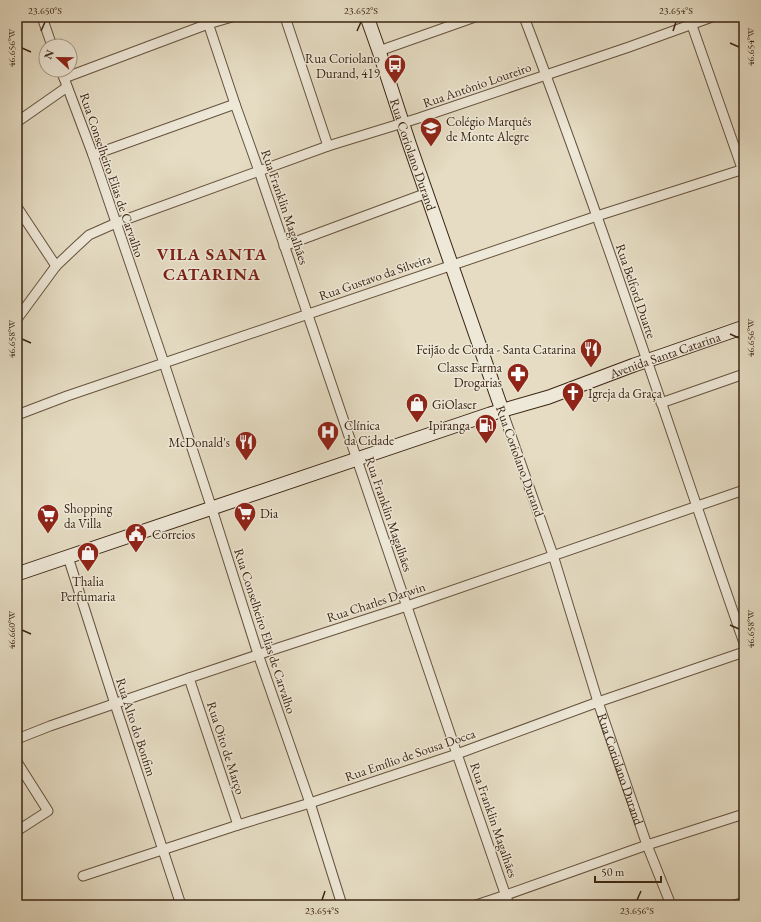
<svg xmlns="http://www.w3.org/2000/svg" width="761" height="922" viewBox="0 0 761 922" font-family="'EB Garamond',serif">
	<rect width="100%" height="100%" fill="#e5dcc3"/>
	<filter id="stains"><feTurbulence type="fractalNoise" baseFrequency=".005" numOctaves="4"/><feColorMatrix values="0 0 0 0 .2 0 0 0 0 .09 0 0 0 0 .02 0 0 0 .5 -.17"/></filter>
	<radialGradient id="worn" r=".72"><stop offset=".6" stop-color="#630" stop-opacity="0"/><stop offset="1" stop-color="#630" stop-opacity=".3"/></radialGradient>
	<g fill="none" stroke-linecap="round" stroke-linejoin="round">
		<!-- street casing -->
		<g stroke="#65523e" stroke-width="11">
			<g id="street">
				<polyline points="42,17 52,46"/>
				<polyline points="206,17 235,104 259,171 457,754 509,905"/>
				<polyline points="285,17 328,146"/>
				<path d="M524,17C603,224 671,434 744,643"/>
				<polyline points="689,17 744,174"/>
				<polyline points="379,51 475,17"/>
				<polyline points="61,70 93,155 164,363 212,509 258,654 310,803 342,905"/>
				<polyline points="64,78 208,24 232,17"/>
				<polyline points="17,122 67,87"/>
				<polyline points="93,155 235,104"/>
				<polyline points="17,207 56,266"/>
				<polyline points="284,246 427,193"/>
				<polyline points="17,319 56,266 76,247 89,235 116,223 328,146 419,118 546,75 629,47 712,17"/>
				<polyline points="661,403 744,374"/>
				<path id="s1" d="M502,410L553,555L598,702L647,845L671,905"/>
				<polyline points="17,415 67,396 597,216 744,169"/>
				<polyline points="68,557 115,704 181,905"/>
				<polyline points="189,678 238,825"/>
				<polyline points="17,739 50,726 189,678 272,650 407,606 744,490"/>
				<polyline points="17,762 48,811 17,831"/>
				<polyline points="83,876 238,825 310,803 457,754 598,702 744,652"/>
				<polyline points="476,905 506,895 647,845 744,814"/>
				<polyline points="735,905 744,902"/>
			</g>
		</g>
		<!-- secondary casing -->
		<g stroke="#3a2412" stroke-width="15">
			<g id="secondary">
				<path id="s2" d="M367,17L379,51L409,143L502,410"/>
				<path id="s3" d="M17,574L490,414L549,397L634,365L664,355L744,327"/>
			</g>
		</g>
		<!-- street -->
		<use href="#street" stroke="#eee8d8" stroke-width="9"/>
		<!-- secondary -->
		<use href="#secondary" stroke="#eee8d8" stroke-width="13"/>
	</g>
	<!-- ticks -->
	<path fill="none" stroke="#3a2412" stroke-width="1.5" d="M41,31L45,22M357,31L361,22M673,31L676,22M730,43L739,47M22,48L31,52M730,334L739,338M22,339L31,343M730,625L739,629M22,630L31,634M322,900L325,891M637,900L641,891"/>
	<!-- icons -->
	<defs>
		<g id="bus-pin" transform="scale(1.15)"><path d="M0 17L-7.5 6A9.5 9.5 0 1 1 7.5 6Z" fill="#8f2418" stroke="#eee8d8"/><path d="M-5-6H5V4H4V6H2V4H-2V6H-4V4H-5ZM-3.5-4V0h7V-4ZM-3.5 1.2v1.5H-2V1.2ZM2 1.2v1.5H3.5V1.2Z" fill="#fff"/></g>
		<g id="school-pin" transform="scale(1.15)"><path d="M0 17L-7.5 6A9.5 9.5 0 1 1 7.5 6Z" fill="#8f2418" stroke="#eee8d8"/><path d="M0-5L7-2L0 1L-7-2ZM-4 1L0 2.5L4 1V4Q0 6-4 4Z" fill="#fff"/></g>
		<g id="restaurant-pin" transform="scale(1.15)"><path d="M0 17L-7.5 6A9.5 9.5 0 1 1 7.5 6Z" fill="#8f2418" stroke="#eee8d8"/><path d="M-5-6h1v4h1v-4h1v4h1v-4h1v5L-1.5 .5V6h-2V.5L-5-1ZM5-6V6H3V1.5H1.5Q1.5-4 5-6Z" fill="#fff"/></g>
		<g id="pharmacy-pin" transform="scale(1.15)"><path d="M0 17L-7.5 6A9.5 9.5 0 1 1 7.5 6Z" fill="#8f2418" stroke="#eee8d8"/><path d="M-2-6h4v4h4v4h-4v4h-4v-4h-4v-4h4Z" fill="#fff"/></g>
		<g id="church-pin" transform="scale(1.15)"><path d="M0 17L-7.5 6A9.5 9.5 0 1 1 7.5 6Z" fill="#8f2418" stroke="#eee8d8"/><path d="M-1.2-6h2.4v3.5h3.3v2.4h-3.3V6h-2.4V-.1h-3.3v-2.4h3.3Z" fill="#fff"/></g>
		<g id="shop-pin" transform="scale(1.15)"><path d="M0 17L-7.5 6A9.5 9.5 0 1 1 7.5 6Z" fill="#8f2418" stroke="#eee8d8"/><path d="M-5-2.5h2.3a2.7 3.5 0 0 1 5.4 0H5L5.5 6h-11ZM-1.5-2.5h3a1.5 2.3 0 0 0-3 0Z" fill="#fff"/></g>
		<g id="fuel-pin" transform="scale(1.15)"><path d="M0 17L-7.5 6A9.5 9.5 0 1 1 7.5 6Z" fill="#8f2418" stroke="#eee8d8"/><path d="M-5.5-6h7V0h2V4h1.3V-2.5L3-4.5l.8-.8L6-3V5H2.5V1h-1V6h-7ZM-4.2-4.7v3.2H.2V-4.7Z" fill="#fff"/></g>
		<g id="hospital-pin" transform="scale(1.15)"><path d="M0 17L-7.5 6A9.5 9.5 0 1 1 7.5 6Z" fill="#8f2418" stroke="#eee8d8"/><path d="M-5-5h3v3.5h4V-5h3V5h-3V1.5h-4V5h-3Z" fill="#fff"/></g>
		<g id="supermarket-pin" transform="scale(1.15)"><path d="M0 17L-7.5 6A9.5 9.5 0 1 1 7.5 6Z" fill="#8f2418" stroke="#eee8d8"/><path d="M-6-5.5h2.5l.6 2H6L4.5 2H-2.5L-4.4-4H-6ZM-1.5 3.2a1.3 1.3 0 1 0 .1 0ZM3 3.2a1.3 1.3 0 1 0 .1 0Z" fill="#fff"/></g>
		<g id="civic-pin" transform="scale(1.15)"><path d="M0 17L-7.5 6A9.5 9.5 0 1 1 7.5 6Z" fill="#8f2418" stroke="#eee8d8"/><path d="M-.6-6.5H3V-4.5H.6V-3L4-1V1h2V6H-6V1h2V-1L-.6-3ZM-1.2 2.5V6h2.4V2.5Z" fill="#fff"/></g>
	</defs>
	<g fill-rule="evenodd">
		<use href="#bus-pin" x="395" y="65"/>
		<use href="#school-pin" x="431" y="128"/>
		<use href="#restaurant-pin" x="591" y="349"/>
		<use href="#pharmacy-pin" x="518" y="374"/>
		<use href="#church-pin" x="573" y="393"/>
		<use href="#shop-pin" x="417" y="404"/>
		<use href="#fuel-pin" x="486" y="425"/>
		<use href="#hospital-pin" x="328" y="432"/>
		<use href="#restaurant-pin" x="246" y="442"/>
		<use href="#supermarket-pin" x="245" y="513"/>
		<use href="#supermarket-pin" x="48" y="515"/>
		<use href="#civic-pin" x="136" y="534"/>
		<use href="#shop-pin" x="88" y="553"/>
	</g>
	<g text-anchor="middle" dominant-baseline="central" stroke-width="3" stroke-linejoin="round" paint-order="stroke">
		<!-- poi labels -->
		<g font-size="13" fill="#3a2412" stroke="#eee8d8" text-anchor="start">
			<text x="380" y="58" text-anchor="end">Rua Coriolano<tspan x="380" dy="15">Durand, 419</tspan></text>
			<text x="446" y="121">Colégio Marquês<tspan x="446" dy="15">de Monte Alegre</tspan></text>
			<text x="576" y="349" text-anchor="end">Feijão de Corda - Santa Catarina</text>
			<text x="502" y="367" text-anchor="end">Classe Farma<tspan x="502" dy="15">Drogarias</tspan></text>
			<text x="588" y="393">Igreja da Graça</text>
			<text x="432" y="404">GiOlaser</text>
			<text x="344" y="425">Clínica<tspan x="344" dy="15">da Cidade</tspan></text>
			<text x="470" y="425" text-anchor="end">Ipiranga</text>
			<text x="230" y="442" text-anchor="end">McDonald's</text>
			<text x="64" y="508">Shopping<tspan x="64" dy="15">da Villa</tspan></text>
			<text x="260" y="513">Dia</text>
			<text x="152" y="534">Correios</text>
			<text x="88" y="581" text-anchor="middle">Thalia<tspan x="88" dy="15">Perfumaria</tspan></text>
		</g>
		<!-- street labels -->
		<g font-size="13" fill="#3a2412" stroke="#eee8d8">
			<text transform="translate(477 85) rotate(-19)">Rua Antônio Loureiro</text>
			<text stroke="none"><textPath href="#s2" startOffset="145">Rua Coriolano Durand</textPath></text>
			<text transform="translate(112 175) rotate(71)">Rua Conselheiro Elias de Carvalho</text>
			<text transform="translate(285 207) rotate(71)">Rua Franklin Magalhães</text>
			<text transform="translate(375 277) rotate(-19)">Rua Gustavo da Silveira</text>
			<text transform="translate(636 291) rotate(71)">Rua Belford Duarte</text>
			<text stroke="none"><textPath href="#s3" startOffset="684">Avenida Santa Catarina</textPath></text>
			<text transform="translate(520 461) rotate(70)">Rua Coriolano Durand</text>
			<text transform="translate(389 514) rotate(71)">Rua Franklin Magalhães</text>
			<text transform="translate(376 602) rotate(-18)">Rua Charles Darwin</text>
			<text transform="translate(265 631) rotate(72)">Rua Conselheiro Elias de Carvalho</text>
			<text transform="translate(136 727) rotate(72)">Rua Alto do Bonfim</text>
			<text transform="translate(226 748) rotate(72)">Rua Oito de Março</text>
			<text transform="translate(410 755) rotate(-19)">Rua Emílio de Sousa Docca</text>
			<text stroke="none"><textPath href="#s1" startOffset="378">Rua Coriolano Durand</textPath></text>
			<text transform="translate(494 820) rotate(71)">Rua Franklin Magalhães</text>
		</g>
		<!-- district labels -->
		<g font-size="17" font-weight="bold" letter-spacing="1" fill="#7a1f14" stroke="#eee8d8">
			<text x="212" y="254">VILA SANTA<tspan x="212" dy="20">CATARINA</tspan></text>
		</g>
	</g>
	<!-- margin -->
	<rect width="761" height="922" fill="none" stroke="#e5dcc3" stroke-width="44"/>
	<!-- north arrow -->
	<g transform="translate(58 58) rotate(292)"><circle r="19" fill="#eee8d8" stroke="#a69a89"/>
	<path d="M0-3L7 15L0 10L-7 15Z" fill="#8f2418"/>
	<text y="-6" font-size="11" font-weight="bold" text-anchor="middle" fill="#3a2412">N</text>
	</g>
	<!-- scale -->
	<path d="M595 876v6h66v-6" fill="none" stroke="#3a2412" stroke-width="2"/>
	<text x="601" y="876" font-size="12" fill="#3a2412" stroke="#eee8d8" stroke-width="3" paint-order="stroke">50 m</text>
	<rect x="22" y="22" width="717" height="878" fill="none" stroke="#3a2412" stroke-width="1.5"/>
	<g font-size="10" text-anchor="middle" fill="#3a2412">
		<text x="45" y="14">23.650°S</text>
		<text x="361" y="14">23.652°S</text>
		<text x="676" y="14">23.654°S</text>
		<text transform="translate(750 47) rotate(-90)" y="4">46.654°W</text>
		<text transform="translate(11 48) rotate(-90)" y="4">46.656°W</text>
		<text transform="translate(750 338) rotate(-90)" y="4">46.656°W</text>
		<text transform="translate(11 339) rotate(-90)" y="4">46.658°W</text>
		<text transform="translate(750 629) rotate(-90)" y="4">46.658°W</text>
		<text transform="translate(11 630) rotate(-90)" y="4">46.660°W</text>
		<text x="322" y="914">23.654°S</text>
		<text x="637" y="914">23.656°S</text>
	</g>
	<rect width="100%" height="100%" filter="url(#stains)"/>
	<rect width="100%" height="100%" fill="url(#worn)"/>
</svg>
